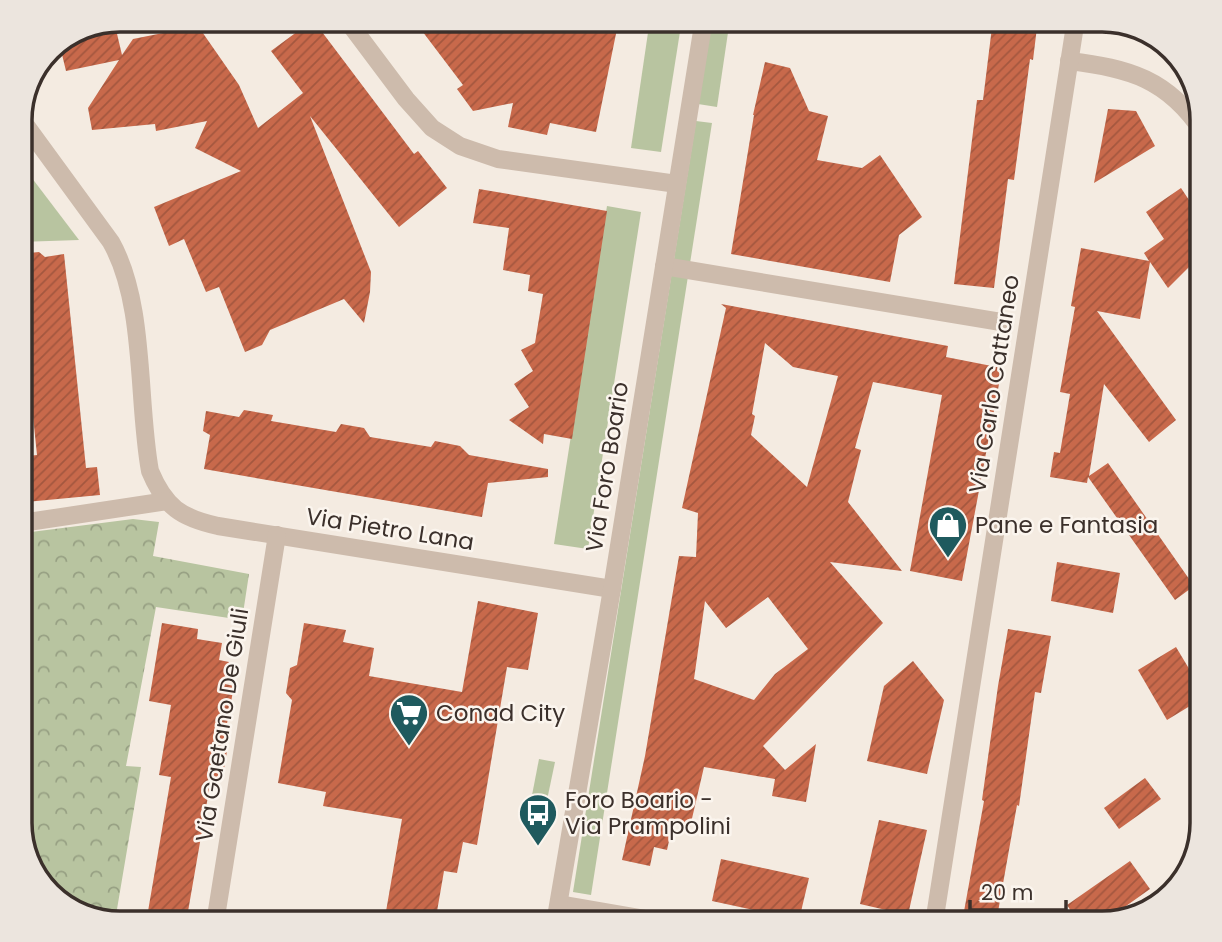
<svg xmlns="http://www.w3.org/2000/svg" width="1222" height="942" viewBox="0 0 1222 942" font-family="Poppins,sans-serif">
	<defs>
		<pattern id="park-crowns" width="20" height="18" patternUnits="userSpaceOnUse" patternTransform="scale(1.75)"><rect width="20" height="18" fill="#b8c4a0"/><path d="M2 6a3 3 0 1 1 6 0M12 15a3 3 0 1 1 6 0" fill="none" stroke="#97a083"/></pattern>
		<pattern id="building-hatch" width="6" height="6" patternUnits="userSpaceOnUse" patternTransform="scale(1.75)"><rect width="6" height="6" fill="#c8694b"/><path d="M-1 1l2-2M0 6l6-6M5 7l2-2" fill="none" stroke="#a4573f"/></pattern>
	</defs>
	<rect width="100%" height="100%" fill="#f4ebe1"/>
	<!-- grass -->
	<g fill="#b8c4a0">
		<polygon points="650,19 682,19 661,152 631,148"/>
		<polygon points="711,19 730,19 717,107 698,104"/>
		<polygon points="696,121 712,123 591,895 573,892"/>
		<polygon points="19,161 79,240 19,242"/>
		<polygon points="607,206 641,212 588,549 554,544"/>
		<polygon points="539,759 555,762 543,819 528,816"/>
	</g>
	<!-- park -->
	<polygon fill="url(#park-crowns)" points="19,519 31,532 133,519 159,522 153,556 249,574 242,620 156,607 126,766 141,767 115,921 58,902 30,867 19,829"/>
	<!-- building -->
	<g fill="url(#building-hatch)" fill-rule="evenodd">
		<polygon points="413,19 619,19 596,132 550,123 547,135 508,127 513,103 473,111 457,89 463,85"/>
		<polygon points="993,19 1038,19 1033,60 1030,59 1014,180 1008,179 994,288 954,284 977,100 983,100"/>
		<polygon points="313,20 414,154 418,151 447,188 399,227 310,116 371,272 370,292 364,323 344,299 270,330 262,345 245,352 219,287 206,292 184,239 169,246 154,207 241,171 195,148 207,121 156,131 155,124 92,130 88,108 119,60 66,71 59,42 114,21 122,55 133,39 198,26 239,85 258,128 303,93 271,51"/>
		<polygon points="765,62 790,68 809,111 828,116 817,160 862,168 880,155 922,217 899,235 890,282 731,254 754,115 753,115"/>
		<polygon points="1108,109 1136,111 1155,146 1094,183"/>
		<polygon points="1181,188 1203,221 1203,253 1168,288 1150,262 1140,319 1097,311 1176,420 1149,442 1104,384 1089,476 1108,463 1194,586 1175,600 1088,477 1087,483 1050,477 1054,452 1060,453 1070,394 1060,392 1075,307 1071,306 1081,248 1149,261 1144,253 1164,239 1146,212"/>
		<polygon points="479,189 607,211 572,439 544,434 543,444 509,420 529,407 514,384 533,371 521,350 535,343 543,294 528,291 530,275 503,270 509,228 473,223"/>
		<polygon points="39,252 45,257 64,254 86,468 97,467 100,495 26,502 19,500 19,457 37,455 24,328 19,329 19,254"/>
		<path d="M721,304L948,346L946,357L1002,368L962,581L910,571L942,395L873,382L855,448L861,450L848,502L902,571L830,562L883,623L763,746L785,770L816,744L806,802L772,796L775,779L704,767L690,827L673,823L667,850L654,847L650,866L622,860L645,756L679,556L696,557L698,513L682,508L726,308ZM765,343L793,367L838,376L807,487L751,435L755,416L752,414ZM768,597L808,649L775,674L754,700L694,679L705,601L726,628Z"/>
		<polygon points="244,410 273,415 271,421 336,432 341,424 364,428 370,437 431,447 435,441 460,446 469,455 548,469 548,477 488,483 482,517 204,469 210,435 203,431 206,411 239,417"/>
		<polygon points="1057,562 1120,573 1113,613 1051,601"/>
		<polygon points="478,601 538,613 528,670 507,667 477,845 463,842 457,873 444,871 435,923 384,923 402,819 323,806 326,792 278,783 292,700 286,693 290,668 297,665 304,623 346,630 343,642 374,648 369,676 462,692"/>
		<polygon points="162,623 198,629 197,639 222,643 219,660 229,662 225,684 234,686 223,745 228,745 222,781 211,779 186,923 146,923 171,777 159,775 171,705 149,701"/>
		<polygon points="1008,629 1051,636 1041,693 1035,692 1019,806 1017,805 996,923 993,923 963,917 984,801 982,800 998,686"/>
		<polygon points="1176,647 1203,692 1203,698 1167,720 1138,670"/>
		<polygon points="913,661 944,700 927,774 867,761 884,686"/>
		<polygon points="1145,778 1161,799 1119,829 1104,808"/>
		<polygon points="879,820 927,830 908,915 860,904"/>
		<polygon points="721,859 809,878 799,920 712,901"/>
		<polygon points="1130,861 1150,889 1102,923 1079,923 1067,905"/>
	</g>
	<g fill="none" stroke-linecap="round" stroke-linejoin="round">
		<!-- minor -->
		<g stroke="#cdbbac" stroke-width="18">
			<polyline points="346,19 406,99 432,128 460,146 498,159 677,184"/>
			<path d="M1069,61C1129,68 1168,79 1203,132"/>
			<path d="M19,116L111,242C146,304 137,400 150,471C165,507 181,518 218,526L612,589"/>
			<polyline points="664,266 1001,322"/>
			<polyline points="19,511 28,522 167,501"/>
			<polyline points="559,904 669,923"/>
			<polyline points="215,923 277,535"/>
			<polyline points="555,923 612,589 704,19"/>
			<polyline points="934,923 1076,19"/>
		</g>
	</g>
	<!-- icons -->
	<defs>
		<g id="shop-pin" transform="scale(2.0125)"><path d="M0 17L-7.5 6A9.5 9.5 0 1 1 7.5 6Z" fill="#1f5a5e" stroke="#fbf5ee"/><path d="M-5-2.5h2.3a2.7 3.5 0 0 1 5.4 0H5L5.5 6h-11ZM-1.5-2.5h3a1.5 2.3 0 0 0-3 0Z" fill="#fff"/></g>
		<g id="supermarket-pin" transform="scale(2.0125)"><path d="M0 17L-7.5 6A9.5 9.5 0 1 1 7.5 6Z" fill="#1f5a5e" stroke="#fbf5ee"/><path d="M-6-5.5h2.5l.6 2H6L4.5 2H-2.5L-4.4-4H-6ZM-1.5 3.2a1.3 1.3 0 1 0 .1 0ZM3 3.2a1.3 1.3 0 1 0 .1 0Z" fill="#fff"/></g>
		<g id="bus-pin" transform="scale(2.0125)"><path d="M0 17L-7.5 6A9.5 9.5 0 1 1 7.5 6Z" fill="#1f5a5e" stroke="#fbf5ee"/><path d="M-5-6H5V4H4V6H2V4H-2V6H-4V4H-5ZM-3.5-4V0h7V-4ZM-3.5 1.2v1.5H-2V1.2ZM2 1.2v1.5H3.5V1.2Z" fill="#fff"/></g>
	</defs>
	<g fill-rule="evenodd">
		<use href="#shop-pin" x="948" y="525"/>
		<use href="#supermarket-pin" x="409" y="713"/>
		<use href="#bus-pin" x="538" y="813"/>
	</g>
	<g text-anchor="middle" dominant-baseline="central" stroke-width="5" stroke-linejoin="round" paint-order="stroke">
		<!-- street labels -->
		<g font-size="23" fill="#3b302b" stroke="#fbf5ee">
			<text transform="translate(994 384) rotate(-81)">Via Carlo Cattaneo</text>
			<text transform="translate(607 467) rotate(-81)">Via Foro Boario</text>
			<text transform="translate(390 529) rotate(9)">Via Pietro Lana</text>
			<text transform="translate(222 725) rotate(-81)">Via Gaetano De Giuli</text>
		</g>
		<!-- poi labels -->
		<g font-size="23" fill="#3b302b" stroke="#fbf5ee" text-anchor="start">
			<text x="975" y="525">Pane e Fantasia</text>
			<text x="436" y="713">Conad City</text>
			<text x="565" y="800">Foro Boario -<tspan x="565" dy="26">Via Prampolini</tspan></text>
		</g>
	</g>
	<!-- crop -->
	<path d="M0 0H1222V942H0ZM120 32H1102A88 88 0 0 1 1190 120V823A88 88 0 0 1 1102 911H120A88 88 0 0 1 32 823V120A88 88 0 0 1 120 32Z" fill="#ece5de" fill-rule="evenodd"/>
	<path fill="none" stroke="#3b302b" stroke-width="3.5" d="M120 32H1102A88 88 0 0 1 1190 120V823A88 88 0 0 1 1102 911H120A88 88 0 0 1 32 823V120A88 88 0 0 1 120 32Z"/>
	<!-- scale -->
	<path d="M970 900v10h96v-10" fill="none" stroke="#3b302b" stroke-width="3.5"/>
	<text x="981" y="900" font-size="21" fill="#3b302b" stroke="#fbf5ee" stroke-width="5" paint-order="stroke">20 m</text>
</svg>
